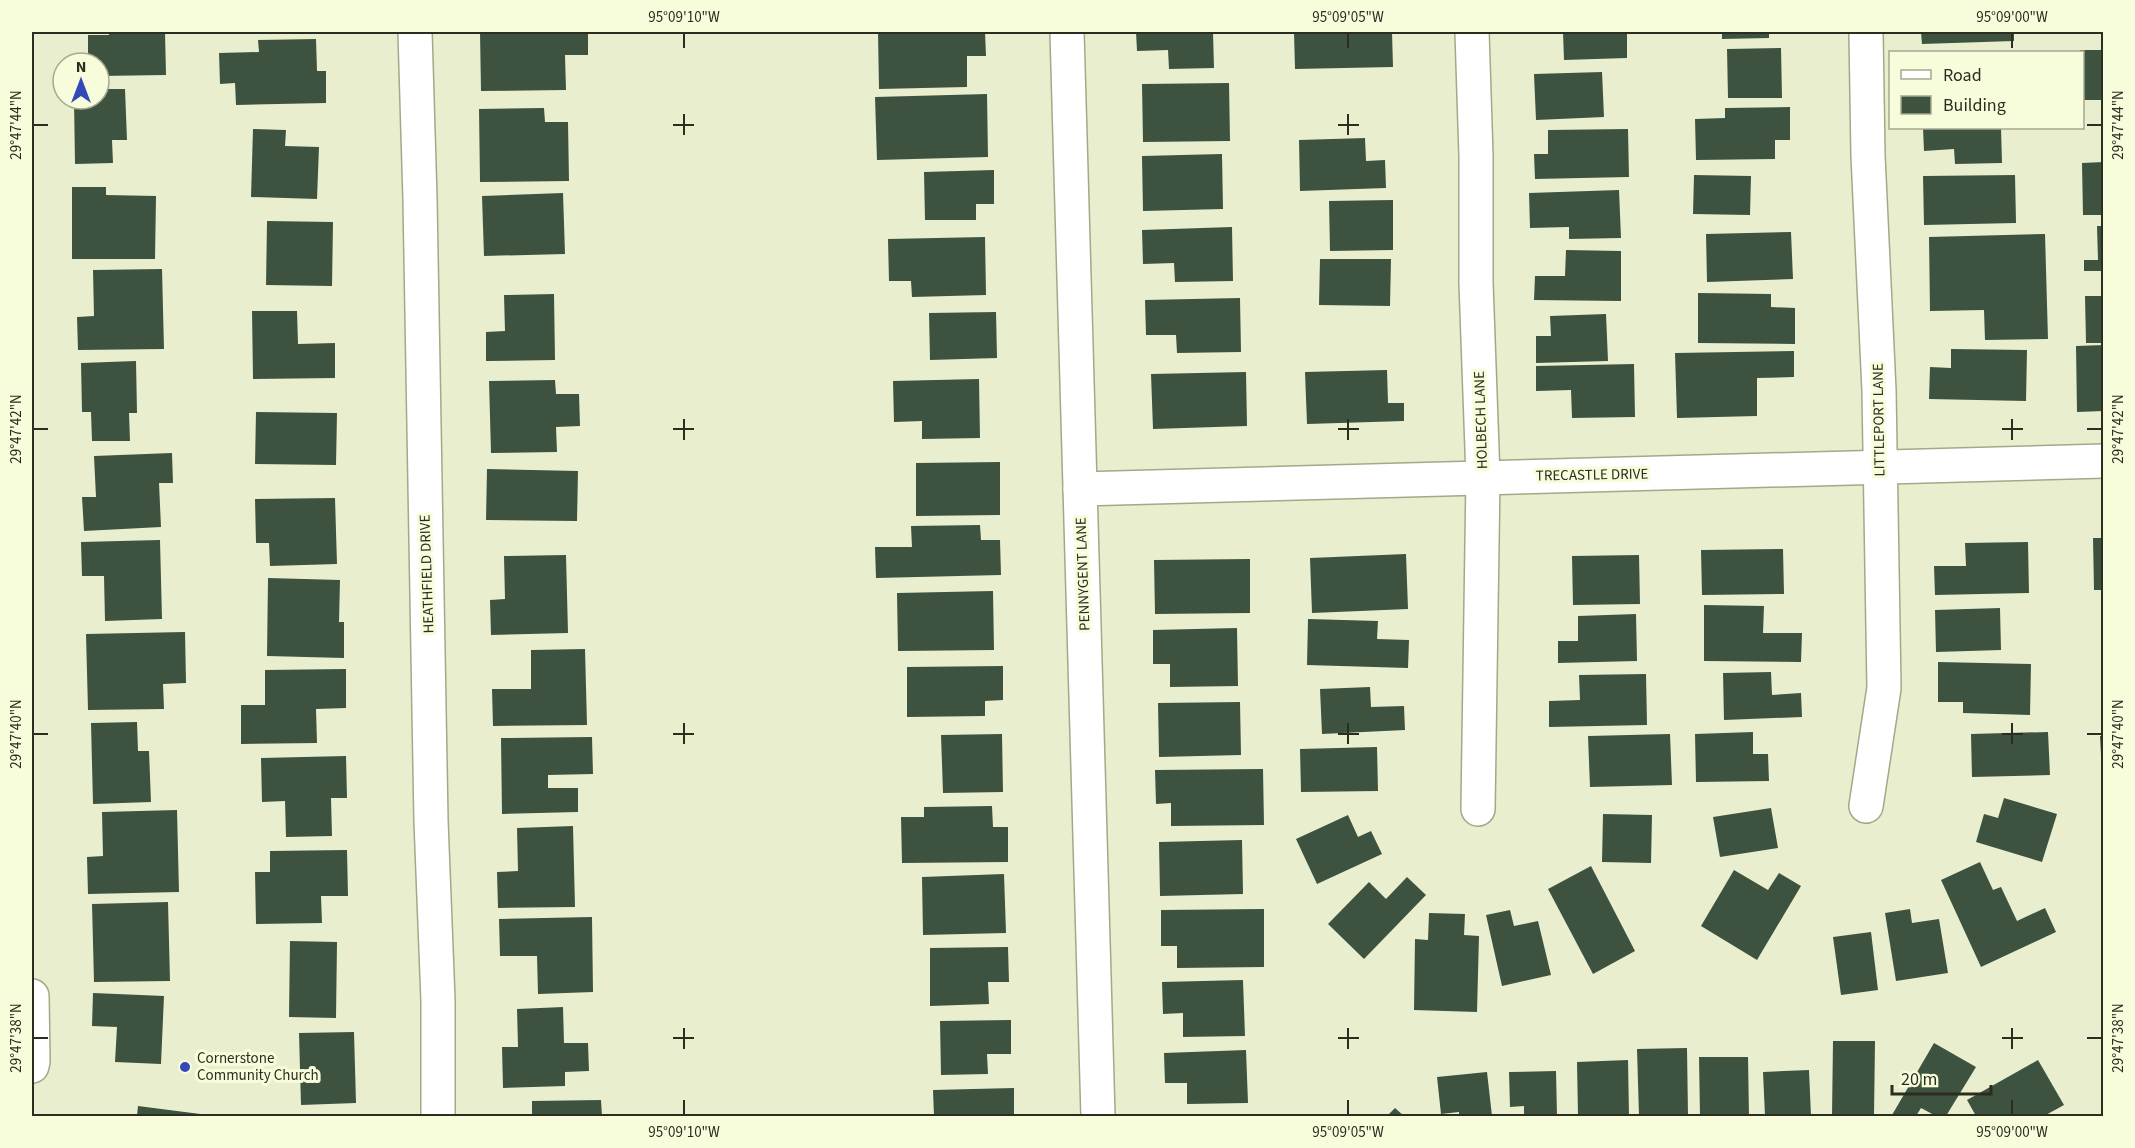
<svg xmlns="http://www.w3.org/2000/svg" width="2135" height="1148" viewBox="0 0 2135 1148" font-family="'Source Sans 3',sans-serif">
	<rect width="100%" height="100%" fill="#e9efce"/>
	<!-- building -->
	<g fill="#3e533f">
		<polygon points="109,32 165,32 166,75 99,76 99,63 88,63 88,35 109,35"/>
		<polygon points="480,32 588,32 588,55 565,55 566,90 481,91"/>
		<polygon points="878,32 985,32 986,56 967,56 967,87 879,89"/>
		<polygon points="1136,32 1213,32 1214,68 1169,69 1168,50 1137,51"/>
		<polygon points="1294,32 1392,32 1393,67 1295,69"/>
		<polygon points="1563,32 1627,32 1627,58 1564,60"/>
		<polygon points="1722,32 1769,32 1769,38 1722,39"/>
		<polygon points="1921,32 2014,32 2014,41 1922,44"/>
		<polygon points="316,39 317,71 326,71 326,103 236,105 235,83 220,84 219,53 259,52 258,40"/>
		<polygon points="1781,48 1782,98 1728,98 1727,49"/>
		<polygon points="2080,50 2104,50 2104,100 2082,100 2082,52 2080,52"/>
		<polygon points="1602,72 1604,117 1536,120 1534,74"/>
		<polygon points="1229,83 1230,141 1143,142 1142,84"/>
		<polygon points="99,89 125,89 127,140 112,140 113,163 75,164 74,99 99,99"/>
		<polygon points="987,94 988,157 877,160 875,97"/>
		<polygon points="1790,107 1790,140 1775,140 1775,159 1696,160 1695,119 1725,118 1725,108"/>
		<polygon points="544,108 545,122 568,122 569,181 480,182 479,109"/>
		<polygon points="1923,128 2001,128 2002,163 1955,164 1954,149 1924,151"/>
		<polygon points="253,129 286,130 285,146 319,147 317,199 251,197"/>
		<polygon points="1628,129 1629,177 1535,179 1534,154 1548,154 1548,130"/>
		<polygon points="1365,138 1366,161 1385,160 1386,188 1300,191 1299,140"/>
		<polygon points="1222,154 1223,209 1143,211 1142,156"/>
		<polygon points="2104,162 2104,215 2083,215 2082,163"/>
		<polygon points="994,170 994,204 976,204 976,220 925,220 924,172"/>
		<polygon points="1694,175 1751,176 1750,215 1693,214"/>
		<polygon points="2015,175 2016,223 1924,225 1923,176"/>
		<polygon points="72,187 106,187 106,195 156,196 155,259 72,259"/>
		<polygon points="1619,190 1621,238 1569,239 1569,227 1530,228 1529,193"/>
		<polygon points="563,193 565,254 484,256 482,196"/>
		<polygon points="1393,200 1393,250 1330,251 1329,201"/>
		<polygon points="267,221 333,222 332,286 266,285"/>
		<polygon points="2097,226 2104,226 2104,271 2084,271 2084,260 2098,260"/>
		<polygon points="1232,227 1233,281 1175,282 1174,263 1143,264 1142,230"/>
		<polygon points="1791,232 1793,279 1707,282 1706,234"/>
		<polygon points="2045,234 2048,339 1985,340 1984,310 1930,311 1929,237"/>
		<polygon points="985,237 986,295 912,297 911,281 889,281 888,239"/>
		<polygon points="1566,250 1621,251 1621,301 1534,300 1535,276 1565,276"/>
		<polygon points="1320,259 1391,259 1390,306 1319,305"/>
		<polygon points="162,269 164,349 78,350 77,317 94,316 93,270"/>
		<polygon points="1698,293 1771,294 1771,307 1795,308 1795,344 1698,343"/>
		<polygon points="554,294 555,360 486,361 486,332 505,331 504,295"/>
		<polygon points="2085,296 2104,296 2104,343 2086,343"/>
		<polygon points="1240,298 1241,352 1177,353 1176,335 1146,335 1145,300"/>
		<polygon points="252,311 297,311 298,344 335,343 335,378 253,379"/>
		<polygon points="996,312 997,358 930,360 929,313"/>
		<polygon points="1606,314 1608,361 1536,363 1536,336 1551,336 1550,316"/>
		<polygon points="2104,345 2104,411 2077,412 2076,346"/>
		<polygon points="1951,349 2027,350 2026,401 1929,399 1930,367 1951,368"/>
		<polygon points="1794,351 1794,377 1757,378 1757,416 1677,418 1675,353"/>
		<polygon points="136,361 137,413 129,413 130,441 92,441 91,412 82,412 81,363"/>
		<polygon points="1634,364 1635,417 1572,418 1571,390 1536,391 1536,366"/>
		<polygon points="1387,370 1388,403 1404,403 1404,421 1307,424 1305,372"/>
		<polygon points="1246,372 1247,426 1153,429 1151,374"/>
		<polygon points="979,379 980,438 922,439 922,421 894,422 893,381"/>
		<polygon points="555,380 556,394 579,394 580,426 556,427 557,452 491,453 489,381"/>
		<polygon points="256,412 337,413 336,465 255,464"/>
		<polygon points="172,453 173,483 159,483 161,527 84,531 82,497 96,497 94,456"/>
		<polygon points="1000,462 1000,515 916,516 916,463"/>
		<polygon points="487,469 578,471 577,521 486,520"/>
		<polygon points="335,498 337,564 270,566 269,543 256,543 255,499"/>
		<polygon points="980,525 981,540 1000,540 1001,575 876,578 875,547 912,547 911,526"/>
		<polygon points="2093,538 2104,538 2104,590 2094,590"/>
		<polygon points="160,540 162,619 105,621 104,576 82,576 81,542"/>
		<polygon points="2028,542 2029,593 1935,595 1934,566 1966,566 1965,543"/>
		<polygon points="1783,549 1784,594 1702,595 1701,550"/>
		<polygon points="1406,554 1408,609 1312,613 1310,558"/>
		<polygon points="566,555 568,633 491,635 490,600 505,599 504,556"/>
		<polygon points="1639,555 1640,604 1573,605 1572,556"/>
		<polygon points="1250,559 1250,613 1155,614 1154,560"/>
		<polygon points="268,578 340,580 339,622 344,622 344,658 267,656"/>
		<polygon points="993,591 994,650 898,651 897,593"/>
		<polygon points="1704,605 1764,606 1763,633 1802,633 1801,662 1704,661"/>
		<polygon points="2000,608 2001,650 1936,652 1935,610"/>
		<polygon points="1636,614 1637,661 1558,663 1558,641 1578,641 1578,616"/>
		<polygon points="1308,619 1378,621 1377,639 1409,640 1408,668 1307,665"/>
		<polygon points="1237,628 1238,686 1170,687 1170,664 1153,664 1153,630"/>
		<polygon points="185,632 186,683 163,684 164,709 88,710 86,634"/>
		<polygon points="585,649 587,725 493,726 492,689 531,689 531,650"/>
		<polygon points="1938,662 2031,664 2030,715 1963,713 1963,702 1938,702"/>
		<polygon points="1003,666 1003,700 985,701 985,716 907,717 907,667"/>
		<polygon points="346,669 346,708 316,709 317,743 241,744 241,705 265,705 265,670"/>
		<polygon points="1771,672 1772,695 1801,693 1802,717 1724,720 1723,673"/>
		<polygon points="1646,674 1647,725 1549,727 1549,701 1580,700 1579,675"/>
		<polygon points="1370,687 1371,707 1404,706 1405,730 1322,734 1320,689"/>
		<polygon points="1240,702 1241,755 1159,757 1158,703"/>
		<polygon points="137,722 138,751 149,751 151,802 93,804 91,723"/>
		<polygon points="1753,732 1753,754 1768,754 1769,781 1696,782 1695,734"/>
		<polygon points="2048,732 2050,775 1972,777 1971,734"/>
		<polygon points="1002,734 1003,792 943,793 941,735"/>
		<polygon points="1670,734 1672,785 1590,787 1588,736"/>
		<polygon points="2100,736 2104,736 2104,773 2102,773"/>
		<polygon points="592,737 593,774 548,775 548,788 578,788 578,812 502,814 501,738"/>
		<polygon points="1377,747 1378,791 1301,792 1300,749"/>
		<polygon points="346,756 347,798 331,798 332,836 286,837 285,801 262,802 261,758"/>
		<polygon points="1263,769 1264,825 1171,826 1171,803 1156,804 1155,770"/>
		<polygon points="2004,798 2057,814 2042,862 1976,842 1984,814 1998,818"/>
		<polygon points="992,806 993,827 1008,827 1008,862 902,863 901,817 924,817 924,807"/>
		<polygon points="1771,808 1778,848 1720,857 1713,817"/>
		<polygon points="177,810 179,892 88,894 87,857 103,856 102,812"/>
		<polygon points="1603,814 1652,815 1651,863 1602,862"/>
		<polygon points="1348,815 1358,837 1371,831 1382,854 1317,884 1296,839"/>
		<polygon points="573,826 575,907 498,908 497,872 518,871 517,828"/>
		<polygon points="1242,840 1243,894 1160,896 1159,842"/>
		<polygon points="347,850 348,896 321,896 322,923 256,924 255,872 270,872 270,851"/>
		<polygon points="1980,862 1993,890 2001,887 2017,921 2045,908 2056,932 1981,967 1941,880"/>
		<polygon points="1591,866 1635,951 1593,974 1548,889"/>
		<polygon points="1734,870 1768,890 1779,873 1801,886 1757,960 1701,926"/>
		<polygon points="1004,874 1006,933 923,935 922,877"/>
		<polygon points="1407,877 1426,895 1364,959 1328,924 1369,882 1386,899"/>
		<polygon points="168,902 170,981 94,982 92,904"/>
		<polygon points="1264,909 1264,967 1177,968 1177,946 1161,946 1161,910"/>
		<polygon points="1910,909 1912,923 1939,919 1948,973 1896,981 1885,913"/>
		<polygon points="1510,910 1514,926 1538,921 1551,975 1502,986 1486,915"/>
		<polygon points="1429,913 1465,914 1464,935 1479,936 1477,1012 1414,1010 1415,939 1428,940"/>
		<polygon points="592,917 593,992 538,994 537,956 500,956 499,919"/>
		<polygon points="1871,932 1878,990 1841,995 1833,937"/>
		<polygon points="290,941 337,942 336,1018 289,1017"/>
		<polygon points="1008,947 1009,982 988,982 989,1004 930,1006 930,948"/>
		<polygon points="1243,980 1245,1036 1183,1037 1183,1013 1163,1014 1162,982"/>
		<polygon points="93,993 164,996 161,1064 115,1062 117,1027 92,1026"/>
		<polygon points="563,1007 564,1043 588,1043 589,1071 565,1072 565,1086 503,1088 502,1047 518,1047 517,1009"/>
		<polygon points="1011,1020 1011,1054 987,1054 988,1074 941,1075 940,1021"/>
		<polygon points="354,1032 356,1103 301,1105 299,1033"/>
		<polygon points="1833,1041 1875,1041 1874,1116 1832,1116"/>
		<polygon points="1934,1043 1976,1067 1946,1116 1936,1116 1921,1108 1916,1116 1895,1116 1892,1115"/>
		<polygon points="1687,1048 1688,1116 1639,1116 1637,1049"/>
		<polygon points="1246,1050 1248,1103 1187,1104 1187,1083 1165,1083 1164,1053"/>
		<polygon points="1699,1057 1748,1057 1749,1116 1700,1116"/>
		<polygon points="1628,1060 1629,1116 1578,1116 1577,1062"/>
		<polygon points="2038,1060 2064,1105 2044,1116 1976,1116 1967,1100"/>
		<polygon points="1809,1070 1811,1116 1765,1116 1763,1072"/>
		<polygon points="1556,1071 1557,1116 1524,1116 1524,1106 1510,1107 1509,1072"/>
		<polygon points="1487,1072 1492,1116 1459,1116 1459,1112 1441,1114 1437,1077"/>
		<polygon points="1014,1088 1014,1116 934,1116 933,1090"/>
		<polygon points="601,1100 602,1116 532,1116 532,1101"/>
		<polygon points="138,1106 208,1115 208,1116 137,1116"/>
		<polygon points="1395,1108 1404,1116 1387,1116"/>
	</g>
	<g fill="none" stroke-linecap="round" stroke-linejoin="round">
		<!-- minor casing -->
		<g stroke="#a3a889" stroke-width="36">
			<g id="minor">
				<polyline points="415,32 420,199 431,821 438,1000 438,1116"/>
				<polyline points="1067,32 1098,1116"/>
				<polyline points="1472,32 1476,156 1476,283 1483,477 1478,809"/>
				<polyline points="1866,32 1868,156 1879,390 1884,688 1866,806"/>
				<polyline points="1080,489 2104,461"/>
				<polyline points="32,996 33,1061 32,1066"/>
			</g>
		</g>
		<!-- minor -->
		<use href="#minor" stroke="#fff" stroke-width="33"/>
	</g>
	<!-- ticks -->
	<path fill="none" stroke="#2b2d21" stroke-width="2" d="M684,33V48M1348,33V48M2012,33V48M684,114V135M1348,114V135M33,125H48M673,125H694M1338,125H1359M2087,125H2102M684,419V440M1348,419V440M2012,419V440M33,429H48M673,429H694M1338,429H1359M2002,429H2023M2087,429H2102M684,723V744M1348,723V744M2012,723V744M33,734H48M673,734H694M1338,734H1359M2002,734H2023M2087,734H2102M684,1028V1049M1348,1028V1049M2012,1028V1049M33,1038H48M673,1038H694M1338,1038H1359M2002,1038H2023M2087,1038H2102M684,1100V1115M1348,1100V1115M2012,1100V1115"/>
	<!-- markers -->
	<circle fill="#3548ba" stroke="#f7fcdb" stroke-width="2" cx="185" cy="1067" r="6"/>
	<g text-anchor="middle" dominant-baseline="central" stroke-width="6" stroke-linejoin="round" paint-order="stroke">
		<!-- street labels -->
		<g font-size="15" fill="#2b2d21" stroke="#f7fcdb">
			<text transform="translate(1481 420) rotate(-92)">HOLBECH LANE</text>
			<text transform="translate(1879 420) rotate(-91)">LITTLEPORT LANE</text>
			<text transform="translate(1592 475) rotate(-1)">TRECASTLE DRIVE</text>
			<text transform="translate(427 574) rotate(-92)">HEATHFIELD DRIVE</text>
			<text transform="translate(1083 574) rotate(-92)">PENNYGENT LANE</text>
		</g>
		<!-- poi labels -->
		<g font-size="15" fill="#2b2d21" stroke="#f7fcdb" text-anchor="start">
			<text x="197" y="1058">Cornerstone<tspan x="197" dy="17">Community Church</tspan></text>
		</g>
	</g>
	<!-- border -->
	<rect width="2135" height="1148" fill="none" stroke="#f7fcdb" stroke-width="66"/>
	<!-- legend -->
	<rect x="1889" y="51" width="195" height="78" fill="#f7fcdb" stroke="#a5a991" stroke-width="1.5"/>
	<rect x="1901" y="70" width="30" height="9" fill="#ffffff" stroke="#a5a991" stroke-width="1.5"/>
	<text x="1943" y="81" font-size="18" fill="#2b2d21">Road</text>
	<rect x="1901" y="96" width="30" height="18" fill="#3e533f" stroke="#a5a991" stroke-width="1.5"/>
	<text x="1943" y="111" font-size="18" fill="#2b2d21">Building</text>
	<!-- north arrow -->
	<g transform="translate(81 81)"><circle r="28" fill="#f7fcdb" stroke="#a5a991" stroke-width="1.5"/>
	<path d="M0-4.5L10 22L0 15L-10 22Z" fill="#3548ba"/>
	<text y="-9" font-size="16" font-weight="bold" text-anchor="middle" fill="#2b2d21">N</text>
	</g>
	<!-- scale -->
	<path d="M1892 1085v9h99v-9" fill="none" stroke="#2b2d21" stroke-width="3"/>
	<text x="1901" y="1085" font-size="18" fill="#2b2d21" stroke="#f7fcdb" stroke-width="4.5" paint-order="stroke">20 m</text>
	<rect x="33" y="33" width="2069" height="1082" fill="none" stroke="#2b2d21" stroke-width="2"/>
	<g font-size="15" text-anchor="middle" fill="#2b2d21">
		<text x="684" y="22">95°09'10"W</text>
		<text x="1348" y="22">95°09'05"W</text>
		<text x="2012" y="22">95°09'00"W</text>
		<text transform="translate(16 125) rotate(-90)" y="5">29°47'44"N</text>
		<text transform="translate(2118 125) rotate(-90)" y="5">29°47'44"N</text>
		<text transform="translate(16 429) rotate(-90)" y="5">29°47'42"N</text>
		<text transform="translate(2118 429) rotate(-90)" y="5">29°47'42"N</text>
		<text transform="translate(16 734) rotate(-90)" y="5">29°47'40"N</text>
		<text transform="translate(2118 734) rotate(-90)" y="5">29°47'40"N</text>
		<text transform="translate(16 1038) rotate(-90)" y="5">29°47'38"N</text>
		<text transform="translate(2118 1038) rotate(-90)" y="5">29°47'38"N</text>
		<text x="684" y="1137">95°09'10"W</text>
		<text x="1348" y="1137">95°09'05"W</text>
		<text x="2012" y="1137">95°09'00"W</text>
	</g>
</svg>
